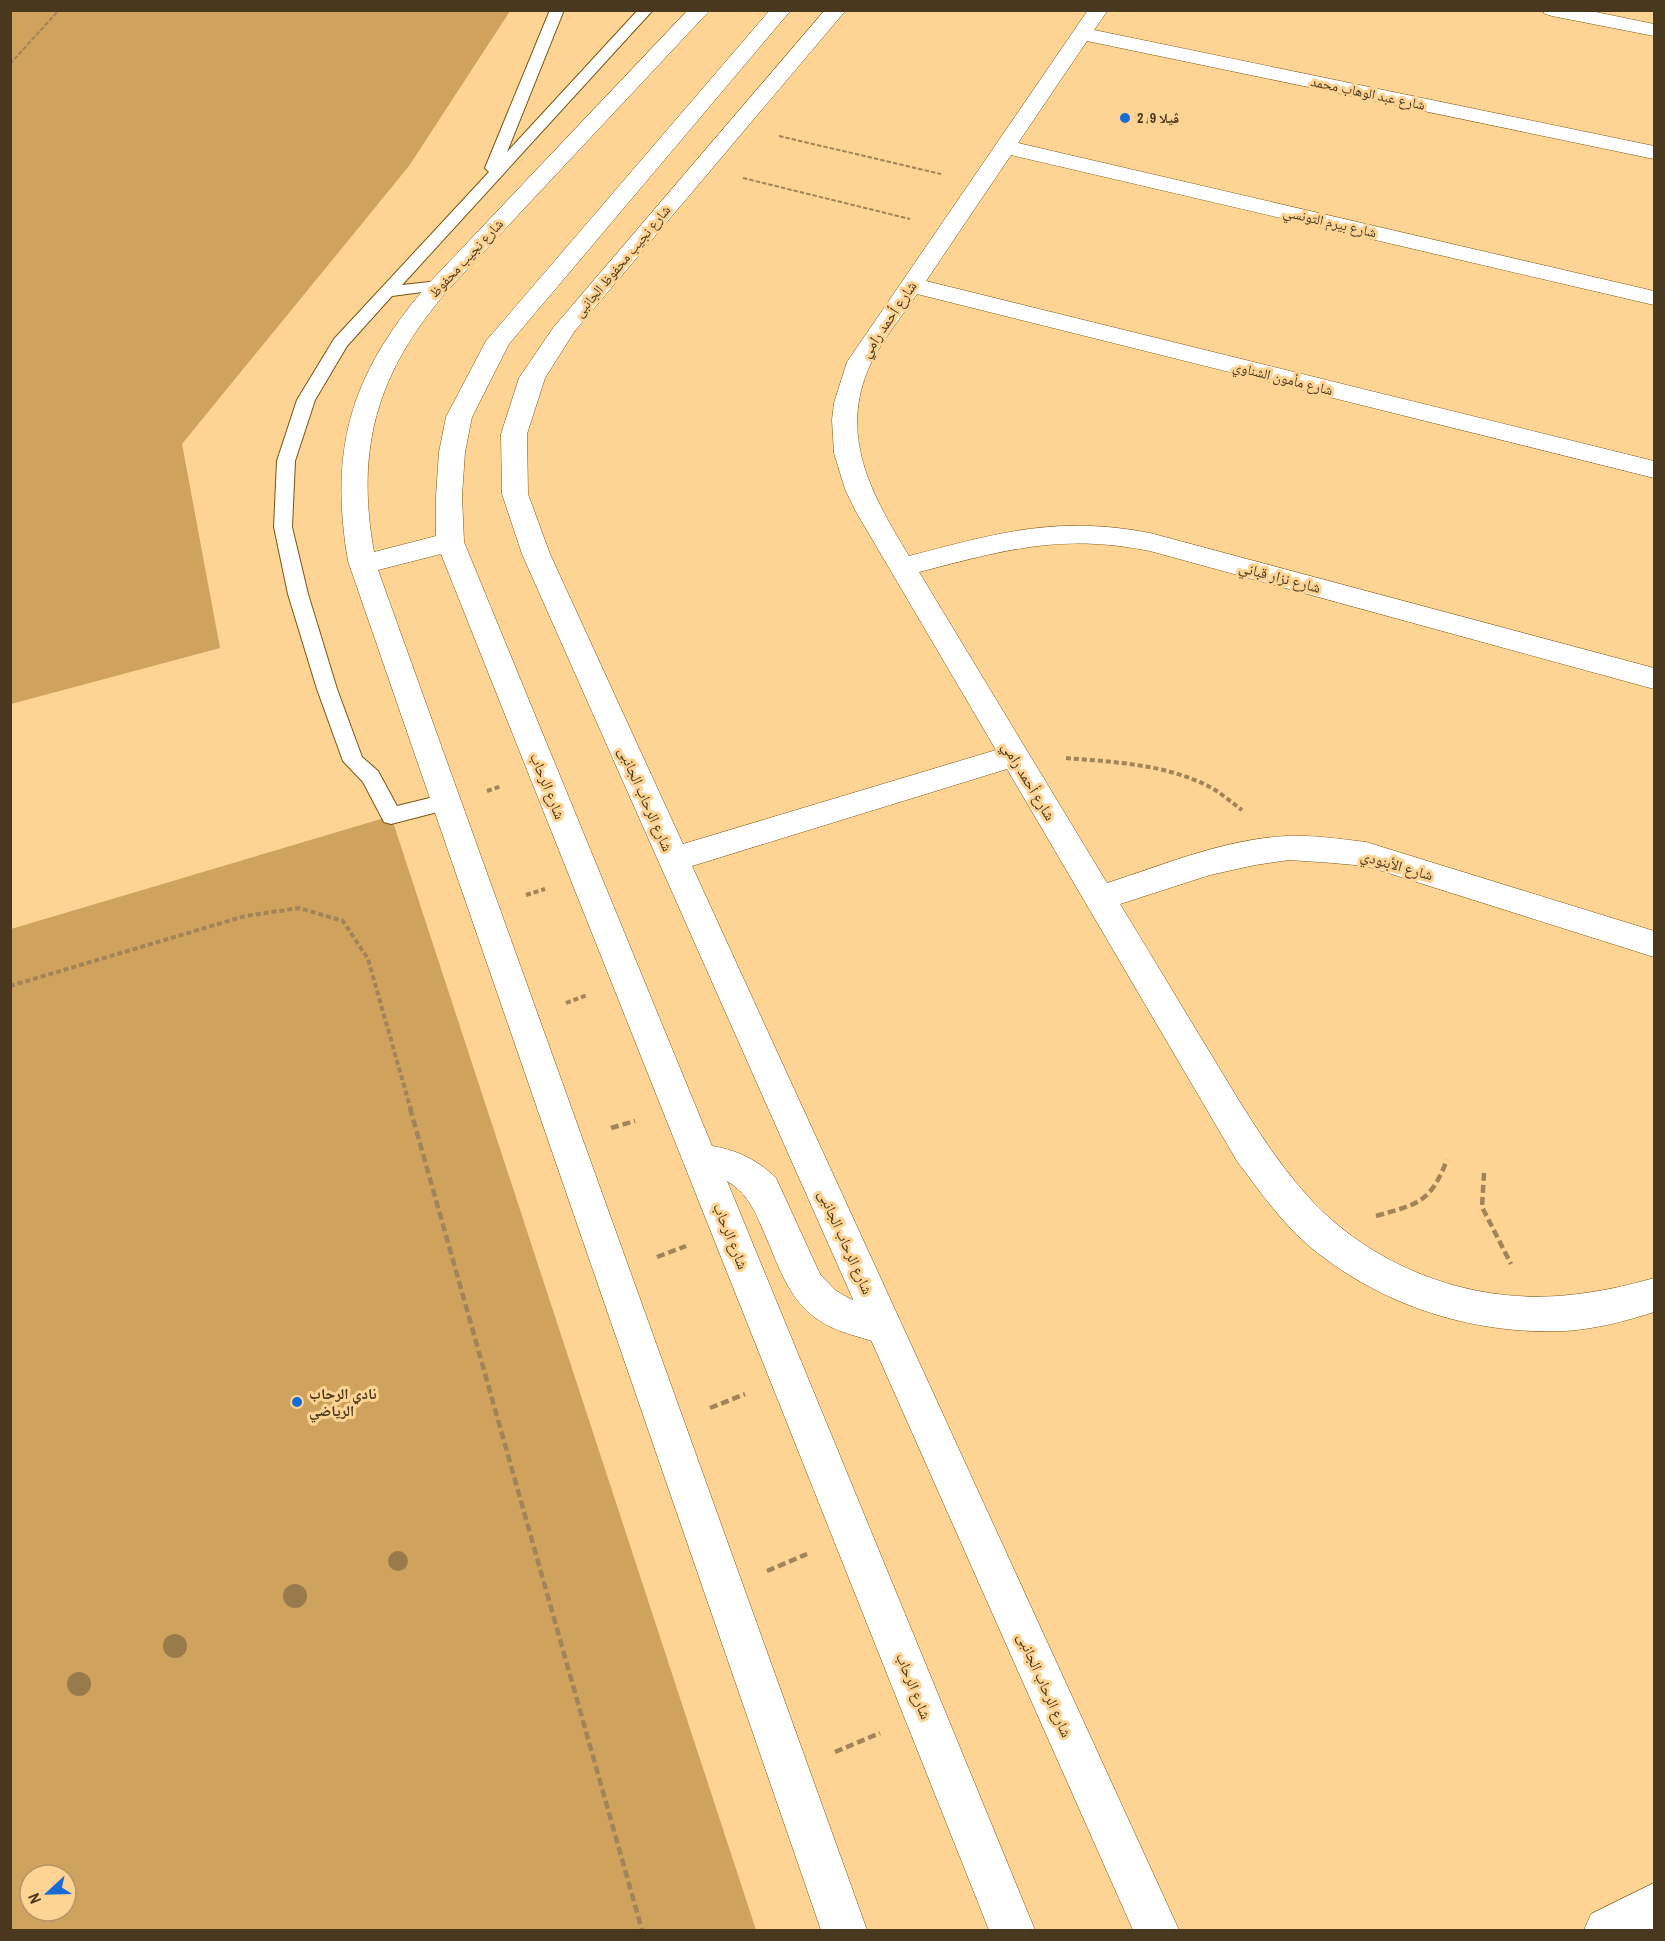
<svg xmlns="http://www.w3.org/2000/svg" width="1665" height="1941" viewBox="0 0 1665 1941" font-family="'Archivo Narrow','Noto Naskh Arabic',sans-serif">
	<rect width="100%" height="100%" fill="#fed495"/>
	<!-- green -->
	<g fill="#cfa25e" fill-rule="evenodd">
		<polygon points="11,10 510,11 409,166 182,444 220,648 11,704"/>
		<path d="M391,816L756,1930H11V929ZM30,1875H66V1911H30Z"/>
	</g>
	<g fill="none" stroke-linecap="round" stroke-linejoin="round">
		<!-- service casing -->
		<g stroke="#7a5511" stroke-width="2">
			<polygon id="service" points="550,10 564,10 507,152 638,10 653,10 402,285 439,281 445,283 447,286 445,289 392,296 347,346 315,400 295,461 292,527 308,594 337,689 362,757 378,771 397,806 446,794 453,796 456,802 453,808 391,824 384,822 363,782 343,761 317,689 288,594 274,527 277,461 297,400 334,339 489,172 485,168"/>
		</g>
		<!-- minor casing -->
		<g stroke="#7a5511" stroke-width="1">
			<g id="minor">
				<path d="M825,10H846L574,332L545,378L527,434L528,494L550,554L683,844L996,750L855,510L845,489L834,453L832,420L834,403L847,362L1088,10H1108L1094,30L1654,146V159L1087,41L1018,143L1654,291V305L1011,155L926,281L1654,461V478L917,294C902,316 883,339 871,363C837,435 872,495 909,556C998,533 1057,515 1150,533L1654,668V689L1150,551C1061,533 1005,550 919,572L1107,883C1166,864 1225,839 1287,836C1313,835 1340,839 1366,842L1654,931V957L1366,866L1333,863L1289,860L1255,865L1210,875L1120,904C1151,955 1181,1005 1212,1056C1243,1107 1272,1158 1313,1202C1378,1270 1476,1305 1569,1295C1599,1292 1626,1286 1654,1278V1312C1626,1321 1596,1329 1565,1331C1472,1335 1379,1305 1308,1245C1280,1221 1259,1190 1237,1161L1007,769L692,866L1179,1930H1133L522,554L502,494L501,434L519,378L553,328Z"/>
				<polygon points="1542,10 1586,10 1654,24 1654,36 1552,16 1545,14"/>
				<polygon points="1654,1883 1654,1930 1584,1930 1591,1914"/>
			</g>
		</g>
		<!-- tertiary casing -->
		<g stroke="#7a5511" stroke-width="1">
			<path id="tertiary" d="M688,10H710L447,291C378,372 355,446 374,552L436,536V496L439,452L446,417L486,341L770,10H791L509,344L472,417L465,452L462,496L464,542L712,1146C737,1150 758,1160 776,1178L820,1274L835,1290L850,1299L896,1313L902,1326L896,1339C878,1346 871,1340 852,1335C790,1317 784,1276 760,1223C752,1205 745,1192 727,1181L1035,1930H989L441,554L378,570L867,1930H821L348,561C328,444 353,370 431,281Z"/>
		</g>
		<!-- path-far2 -->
		<g stroke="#a18458" stroke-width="2" stroke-dasharray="4.5 2" stroke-linecap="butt">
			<polyline points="10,64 59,10"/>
			<polyline points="779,136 941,174"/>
			<polyline points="743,178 910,219"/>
		</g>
		<!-- path-far1 -->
		<g stroke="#a18458" stroke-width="4" stroke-dasharray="5 3" stroke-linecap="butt">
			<path d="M1066,758C1113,762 1165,764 1208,786C1220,792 1231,802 1242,810"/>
			<polyline points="487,791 502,786"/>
			<polyline points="526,895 545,889"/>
			<polyline points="10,986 245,916 299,908 343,921 368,959 411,1110"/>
			<polyline points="566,1003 587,995"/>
		</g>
		<!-- path -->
		<g stroke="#a18458" stroke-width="4.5" stroke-dasharray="8 4" stroke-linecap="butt">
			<polyline points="410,1108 642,1930"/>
			<polyline points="611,1128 635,1121"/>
			<polyline points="1484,1173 1482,1207 1511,1264"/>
			<path d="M1376,1216C1418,1204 1430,1203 1447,1160"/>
			<polyline points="657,1257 686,1246"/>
			<polyline points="710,1408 745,1394"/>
			<polyline points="767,1571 807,1554"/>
			<polyline points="835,1752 880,1733"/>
		</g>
		<!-- service -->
		<use href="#service" fill="#fff" fill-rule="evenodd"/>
		<!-- minor -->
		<use href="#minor" fill="#fff" fill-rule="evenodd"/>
		<!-- tertiary -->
		<use href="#tertiary" fill="#fff" fill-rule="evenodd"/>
	</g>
	<!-- trees -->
	<g fill="#997a4b">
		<circle cx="398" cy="1561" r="10"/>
		<circle cx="295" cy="1596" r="12"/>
		<circle cx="175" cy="1646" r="12"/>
		<circle cx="79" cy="1684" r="12"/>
	</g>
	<!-- markers -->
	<g fill="#166cd6" stroke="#fed495" stroke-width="2">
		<circle cx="1125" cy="118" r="6"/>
		<circle cx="297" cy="1402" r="6"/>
	</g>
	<g text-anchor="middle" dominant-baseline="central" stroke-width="6" stroke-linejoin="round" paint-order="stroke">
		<!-- far-street labels -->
		<g font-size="14" fill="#49381e" stroke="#fed495">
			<text transform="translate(1368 93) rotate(12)">شارع عبد الوهاب محمد</text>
			<text transform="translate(1330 222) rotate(13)">شارع بيرم التونسي</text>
			<text transform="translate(466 258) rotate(-47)">شارع نجيب محفوظ</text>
			<text transform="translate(622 261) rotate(-50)">شارع نجيب محفوظ الجانبى</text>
			<text transform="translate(1283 378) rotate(14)">شارع مأمون الشناوي</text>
		</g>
		<!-- far-poi labels -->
		<g font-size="14" font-weight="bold" fill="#49381e" stroke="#fed495" text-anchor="start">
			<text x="1137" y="118">ڤيلا 9/ 2</text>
		</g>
		<!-- street labels -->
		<g font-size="15" fill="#49381e" stroke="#fed495">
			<text transform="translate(888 319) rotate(-56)">شارع أحمد رامي</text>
			<text transform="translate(1280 577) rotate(15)">شارع نزار قباني</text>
			<text transform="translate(1029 781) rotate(59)">شارع أحمد رامي</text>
			<text transform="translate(548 786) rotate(68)">شارع الرحاب</text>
			<text transform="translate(646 799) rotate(66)">شارع الرحاب الجانبى</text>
			<text transform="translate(1397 865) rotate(16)">شارع الأبنودي</text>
			<text transform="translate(731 1236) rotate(68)">شارع الرحاب</text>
			<text transform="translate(846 1242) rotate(66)">شارع الرحاب الجانبى</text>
			<text transform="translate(1045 1685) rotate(66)">شارع الرحاب الجانبى</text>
			<text transform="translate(914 1686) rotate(68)">شارع الرحاب</text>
		</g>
		<!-- poi labels -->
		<g font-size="15" font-weight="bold" fill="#49381e" stroke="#fed495" text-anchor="start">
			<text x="309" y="1393">نادي الرحاب<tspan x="309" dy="17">الرياضي</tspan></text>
		</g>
	</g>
	<!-- border -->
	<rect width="1665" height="1941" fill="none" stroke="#49381e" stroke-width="24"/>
	<!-- north arrow -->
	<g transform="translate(48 1893) rotate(248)"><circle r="28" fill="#fed495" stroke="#b69665" stroke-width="1.5"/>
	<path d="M0-4.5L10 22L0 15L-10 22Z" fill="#166cd6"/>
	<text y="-9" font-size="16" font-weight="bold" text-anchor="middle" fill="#49381e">N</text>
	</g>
</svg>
